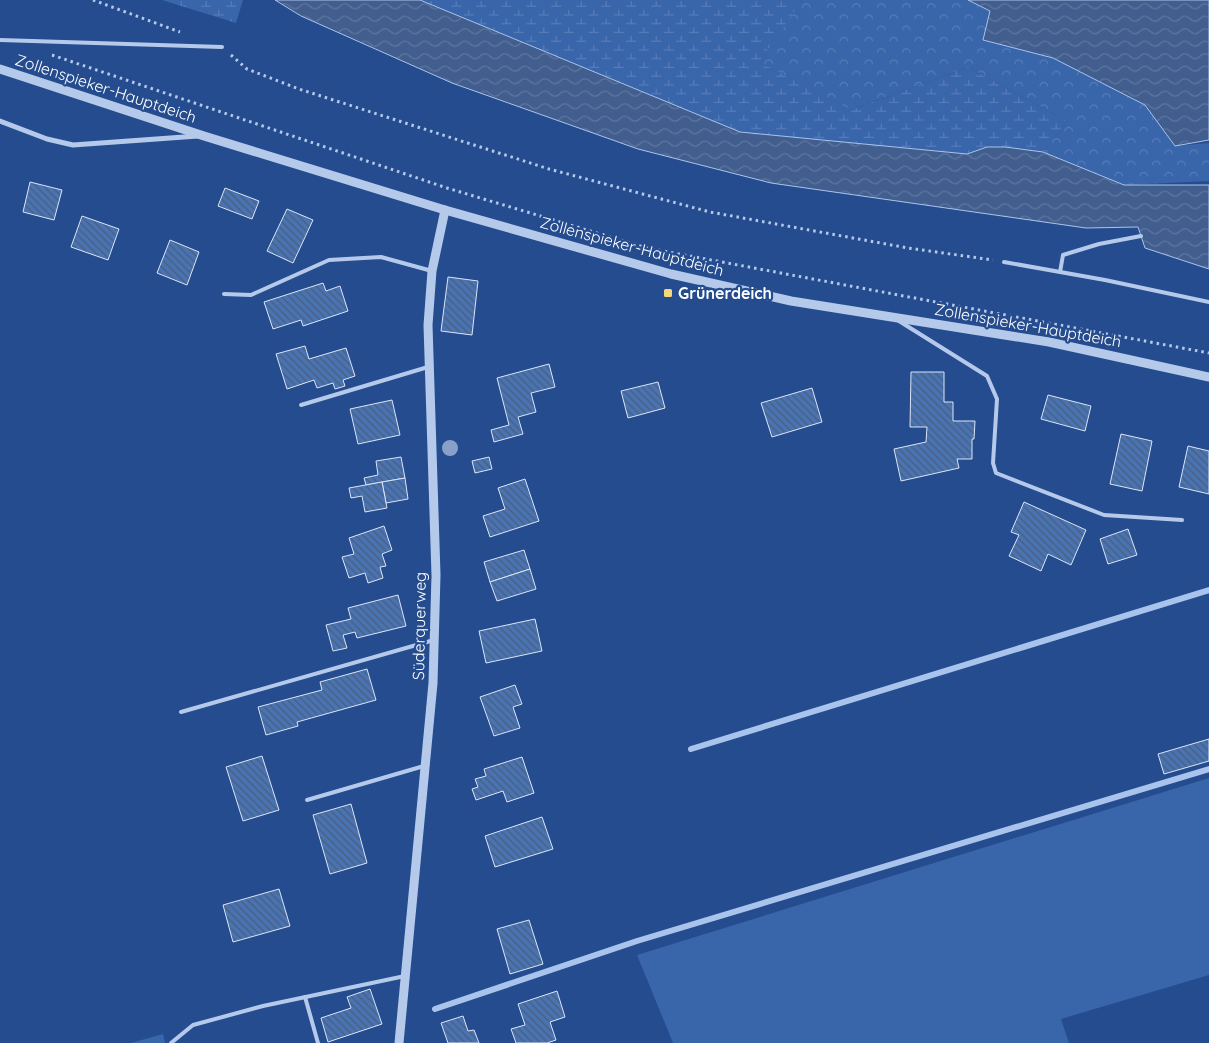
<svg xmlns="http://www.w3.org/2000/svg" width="1209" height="1043" viewBox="0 0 1209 1043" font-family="Quicksand,sans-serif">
	<defs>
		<pattern id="forest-crowns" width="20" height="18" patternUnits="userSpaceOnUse" patternTransform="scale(1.25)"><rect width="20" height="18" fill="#3965ab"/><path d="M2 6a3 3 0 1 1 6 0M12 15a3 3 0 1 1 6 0" fill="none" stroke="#577cb8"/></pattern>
		<pattern id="wetland-marsh" width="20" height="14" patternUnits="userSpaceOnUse" patternTransform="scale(1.25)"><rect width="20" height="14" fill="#3965ab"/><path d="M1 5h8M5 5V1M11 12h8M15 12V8" fill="none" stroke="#577cb8"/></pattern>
		<pattern id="water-waves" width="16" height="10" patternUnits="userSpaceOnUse" patternTransform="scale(1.25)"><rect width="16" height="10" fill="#425e8e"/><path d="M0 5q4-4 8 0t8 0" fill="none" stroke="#5e769f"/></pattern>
		<pattern id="building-back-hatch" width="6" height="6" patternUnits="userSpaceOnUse" patternTransform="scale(1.25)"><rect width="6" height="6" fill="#4973b3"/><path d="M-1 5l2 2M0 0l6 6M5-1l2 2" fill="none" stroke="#4b5e7a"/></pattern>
	</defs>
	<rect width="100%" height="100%" fill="#254c8e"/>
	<!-- grass -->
	<g fill="#3965ab">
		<polygon points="1209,778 1209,975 1061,1019 1069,1043 673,1043 637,955"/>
		<polygon points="163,1034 165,1043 131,1043"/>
	</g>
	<!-- forest -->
	<polygon fill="url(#forest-crowns)" points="802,0 968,0 990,11 983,40 1053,58 1145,105 1175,146 1209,143 1209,181 1124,185 1043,152 1067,121 968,67 851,110 758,62"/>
	<!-- wetland -->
	<g fill="url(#wetland-marsh)">
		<polygon points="162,0 243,0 236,23"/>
		<path d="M420,0H802L759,62L851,110L968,67L1067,121L1043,152C1014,148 995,145 967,154L740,132Z"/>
	</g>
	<!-- water -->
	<g fill="url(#water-waves)" stroke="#a9c4ec">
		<polygon points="275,0 420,0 740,132 967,154 987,147 1005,147 1043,152 1124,185 1209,185 1209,269 1145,248 1138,227 1086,228 771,183 638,149 452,83 301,16"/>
		<polygon points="968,0 1209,0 1209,140 1175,146 1145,105 1053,58 983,40 990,11"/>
	</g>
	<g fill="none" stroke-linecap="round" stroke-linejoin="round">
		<!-- stream -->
		<g stroke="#a9c4ec" stroke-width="6">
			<polyline points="691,749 1209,590"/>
			<polyline points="435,1009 637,941 1209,769"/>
		</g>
	</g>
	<!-- building -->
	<g fill="url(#building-back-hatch)" stroke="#dae6f8">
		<polygon points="30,182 62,190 54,220 23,212"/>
		<polygon points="225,188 259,201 252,219 218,206"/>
		<polygon points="287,209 313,220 293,263 267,251"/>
		<polygon points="82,216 119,229 108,260 71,247"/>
		<polygon points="170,240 199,252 187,285 157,273"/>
		<polygon points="448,277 478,281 472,335 441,331"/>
		<polygon points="323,283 326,291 340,286 348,311 303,326 301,320 273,329 264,302"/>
		<polygon points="305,346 309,359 346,348 355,376 343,380 345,386 335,389 333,383 317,388 314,380 287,389 276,354"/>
		<polygon points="549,364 555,387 531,393 536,412 518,417 523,434 494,442 491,430 509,425 497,378"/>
		<polygon points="911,372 944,372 944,402 953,402 953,421 975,421 974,439 972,439 972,459 957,459 959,468 901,481 894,449 926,442 927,427 910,427"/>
		<polygon points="658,382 665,408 628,418 621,391"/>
		<polygon points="812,388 822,422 772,437 761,403"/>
		<polygon points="1048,395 1091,406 1085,431 1041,419"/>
		<polygon points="392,400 400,435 358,444 350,409"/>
		<polygon points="1121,434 1152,441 1142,491 1110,484"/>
		<polygon points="1188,446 1209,451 1209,494 1179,487"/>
		<polygon points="401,457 405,478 366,485 364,478 378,475 376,461"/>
		<polygon points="489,457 492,469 475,473 472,461"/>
		<polygon points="405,478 408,499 386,503 382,482"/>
		<polygon points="525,479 539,521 490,537 483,516 505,509 498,488"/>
		<polygon points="382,482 387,508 365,512 362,496 351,498 349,488"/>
		<polygon points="1024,502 1086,530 1071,565 1048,554 1041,571 1009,556 1019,535 1011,532"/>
		<polygon points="384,526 392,550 382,554 386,566 380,567 383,578 368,583 365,573 349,578 342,557 354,554 349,538"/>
		<polygon points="1128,529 1137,555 1108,564 1100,539"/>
		<polygon points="524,550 530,569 490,582 484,562"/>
		<polygon points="530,569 536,589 497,601 490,582"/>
		<polygon points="398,595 406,626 357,638 355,632 343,635 347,648 333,651 326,625 351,619 348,608"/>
		<polygon points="535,619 542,651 486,663 479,631"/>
		<polygon points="367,669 376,700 297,722 298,726 266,735 258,707 322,690 320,682"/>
		<polygon points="515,685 522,704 513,707 520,728 494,736 480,697"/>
		<polygon points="1209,739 1209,761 1164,774 1158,754"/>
		<polygon points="262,756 279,810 243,821 226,767"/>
		<polygon points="522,757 534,793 507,802 503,791 476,800 472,789 478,787 475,779 486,776 484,769"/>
		<polygon points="351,804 367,863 330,874 313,815"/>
		<polygon points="542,817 553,849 495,867 485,836"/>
		<polygon points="279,889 290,926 233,942 223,905"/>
		<polygon points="529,920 543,964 510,974 497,929"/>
		<polygon points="370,989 382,1024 328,1042 321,1018 351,1008 347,997"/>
		<polygon points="557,991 565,1017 550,1022 556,1040 547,1043 516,1043 511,1029 525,1025 518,1004"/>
		<polygon points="463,1016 468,1031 474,1030 479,1043 448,1043 441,1023"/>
	</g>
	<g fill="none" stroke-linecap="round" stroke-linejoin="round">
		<!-- path -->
		<g stroke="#b5caeb" stroke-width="3" stroke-dasharray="2.5 4" stroke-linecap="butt">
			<polyline points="93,0 180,32"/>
			<polyline points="52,55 447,188 647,248 1209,353"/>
			<polyline points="231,55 247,69 299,89 549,169 710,212 908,248 993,260"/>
		</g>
		<!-- service -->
		<g stroke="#b5caeb" stroke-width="4">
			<polyline points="0,40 222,47"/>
			<polyline points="1004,262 1105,280 1209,302"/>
			<polyline points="1060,272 1063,255 1099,244 1141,236"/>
			<polyline points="224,294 251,295 329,260 381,257 432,271"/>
			<polyline points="899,321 987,376 997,399 993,463 996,473 1104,515 1182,520"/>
			<polyline points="301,405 428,367"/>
			<polyline points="181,712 434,640"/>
			<polyline points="307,800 424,766"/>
			<polyline points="305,997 318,1043"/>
			<polyline points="171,1043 193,1025 263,1006 405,976"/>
		</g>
		<!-- minor -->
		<polyline stroke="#b5caeb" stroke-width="5" points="0,121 47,139 73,145 198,136"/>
		<!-- tertiary -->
		<g stroke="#b5caeb" stroke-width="9">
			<polyline points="0,69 204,136 445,210 671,274 791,301 1049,342 1209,377"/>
			<polyline points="399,1043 433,683 436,575 428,325 432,271 445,210"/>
		</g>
	</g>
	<!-- trees -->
	<circle fill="#89a1c8" cx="450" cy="448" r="8"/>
	<!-- markers -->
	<rect fill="#f5d979" stroke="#254c8e" stroke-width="2" x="663" y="288" width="10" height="10" rx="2.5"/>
	<g text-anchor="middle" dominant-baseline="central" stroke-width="4.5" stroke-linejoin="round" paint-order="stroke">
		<!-- street labels -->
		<g font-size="16" fill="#fff" stroke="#254c8e">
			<text transform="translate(106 88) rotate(18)">Zollenspieker-Hauptdeich</text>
			<text transform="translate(632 246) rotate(15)">Zollenspieker-Hauptdeich</text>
			<text transform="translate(1028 325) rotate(10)">Zollenspieker-Hauptdeich</text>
			<text transform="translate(419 626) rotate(-89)">Süderquerweg</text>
		</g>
		<!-- poi labels -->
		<g font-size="16" font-weight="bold" fill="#fff" stroke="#254c8e" text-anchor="start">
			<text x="678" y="293">Grünerdeich</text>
		</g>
	</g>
</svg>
